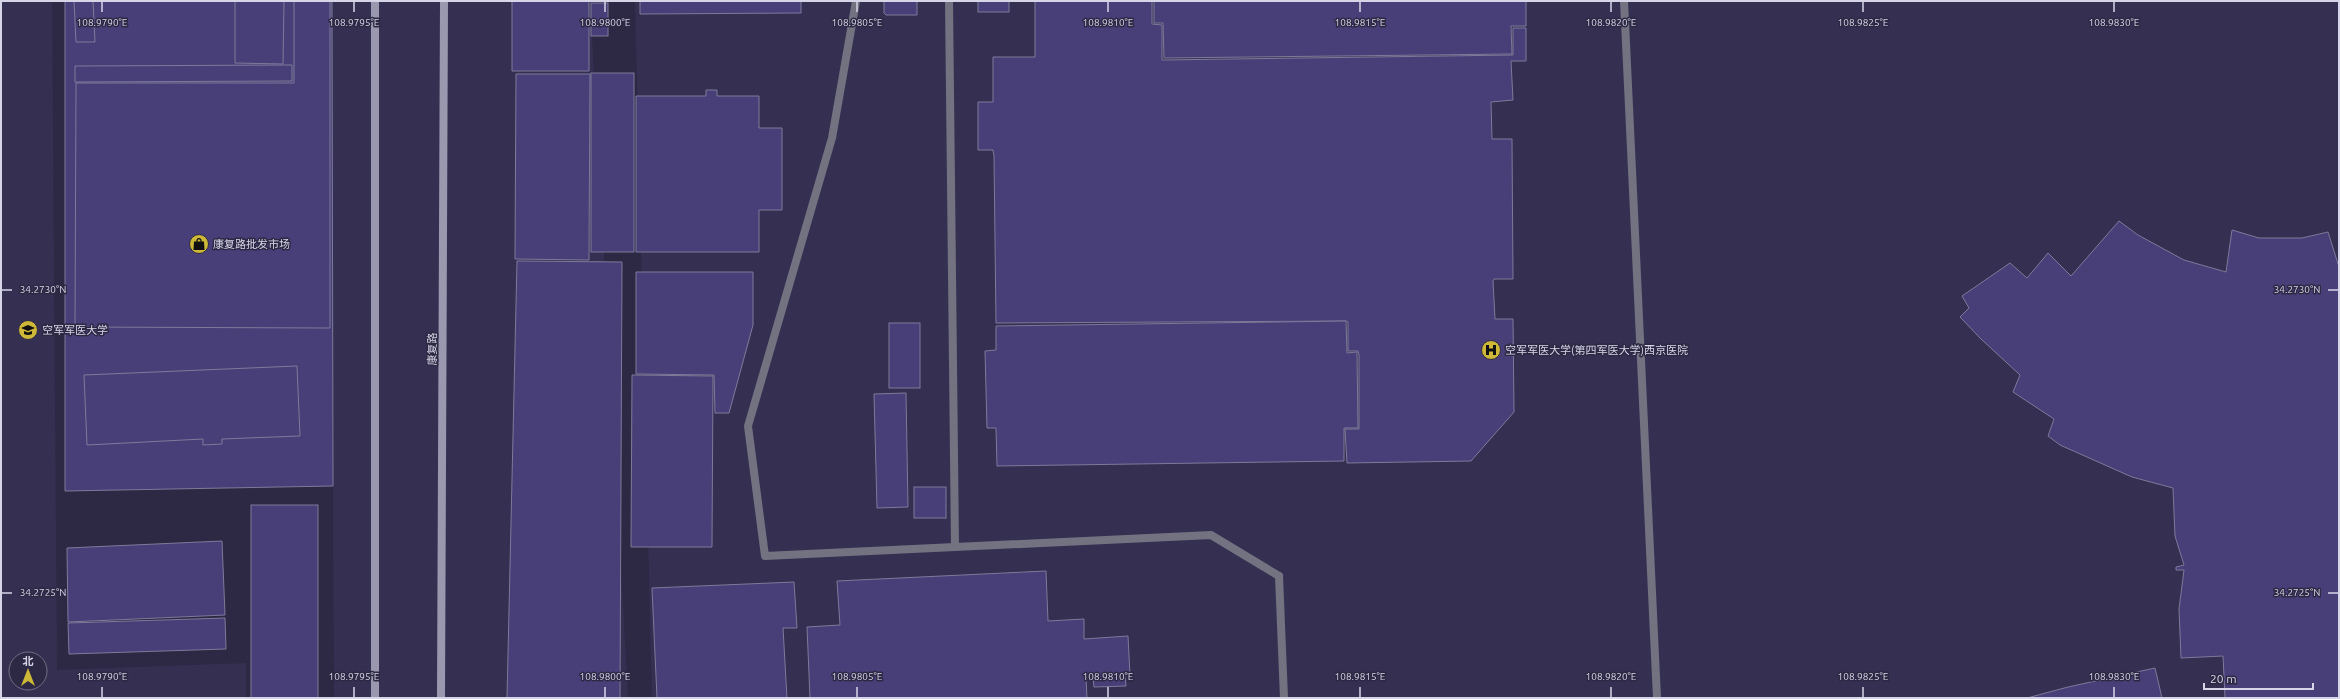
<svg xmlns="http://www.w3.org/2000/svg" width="2340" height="699" viewBox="0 0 2340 699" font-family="Ubuntu,'Noto Sans SC',sans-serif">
	<rect width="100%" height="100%" fill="#2d2944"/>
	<!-- built -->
	<g fill="#353052" fill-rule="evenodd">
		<path d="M1,1H52L57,670L246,663V698H1ZM16,659H40V683H16Z"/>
		<polygon points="65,1 590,1 628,698 334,698 333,486 65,491"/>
		<polygon points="635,1 2339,1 2339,698 652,698"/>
	</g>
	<!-- building -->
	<g fill="#493f78" stroke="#7d7a9a">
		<polygon points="65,1 332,1 333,486 65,491"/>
		<polygon points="74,1 93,1 95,42 76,42"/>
		<polygon points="235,1 284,1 283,64 235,63"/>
		<polygon points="294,1 330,1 330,328 75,327 76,83 294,83"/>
		<polygon points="512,1 600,1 589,1 589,71 512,71"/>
		<polygon points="640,1 801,1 801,13 640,14"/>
		<polygon points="884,1 917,1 917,15 886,15 884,13"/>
		<rect x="978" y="1" width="31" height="11"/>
		<polygon points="1035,1 1152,1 1152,24 1162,25 1162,60 1513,55 1513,28 1526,28 1526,61 1511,61 1513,100 1491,102 1492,139 1512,139 1513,279 1494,279 1493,281 1495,319 1513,319 1514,412 1471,461 1347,463 1345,429 1359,429 1359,355 1358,351 1348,351 1348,322 1346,321 996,323 994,156 993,150 978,150 978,102 993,102 993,57 1035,57"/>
		<polygon points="1154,1 1526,1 1526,26 1511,26 1512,54 1164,58 1163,23 1154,23"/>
		<rect x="591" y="3" width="17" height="33"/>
		<polygon points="292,65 292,81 75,82 75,66"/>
		<rect x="591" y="73" width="43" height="179"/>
		<polygon points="516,74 590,74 589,260 515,259"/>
		<polygon points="706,90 717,90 717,96 759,96 759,128 782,128 782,210 759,210 759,252 636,252 636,96 706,96"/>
		<polygon points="2119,221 2138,235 2184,260 2226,272 2232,230 2259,238 2302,238 2328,232 2339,267 2339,698 2225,698 2223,656 2181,658 2179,609 2184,570 2176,570 2176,567 2184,565 2175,536 2173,488 2132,477 2060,445 2048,436 2054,419 2013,392 2020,375 1980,338 1960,317 1969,308 1962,296 2010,263 2027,278 2048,253 2071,276"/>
		<polygon points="517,261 622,262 620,698 507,698"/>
		<polygon points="636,272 753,272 753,325 729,413 715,413 714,375 636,374"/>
		<polygon points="1346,321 1347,353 1357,352 1358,428 1344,428 1344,461 997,466 996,428 987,428 985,351 996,350 996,326"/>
		<rect x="889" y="323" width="31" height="65"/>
		<polygon points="297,366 300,436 222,439 222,444 203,445 203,439 87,445 84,375"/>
		<polygon points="632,375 713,376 712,547 631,547"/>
		<polygon points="906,393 908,507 877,508 874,394"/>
		<rect x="914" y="487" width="32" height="31"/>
		<rect x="251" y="505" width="67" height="193"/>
		<polygon points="222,541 225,615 68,622 67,548"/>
		<polygon points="1046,571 1048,621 1084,619 1084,639 1128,636 1130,675 1125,675 1126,686 1094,687 1093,678 1086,678 1087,698 810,698 807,627 840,625 837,581"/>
		<polygon points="794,582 797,628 783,628 787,698 657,698 652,588"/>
		<polygon points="225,618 226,649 69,654 68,623"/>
		<polygon points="2155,668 2162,698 2027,698 2068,687"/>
	</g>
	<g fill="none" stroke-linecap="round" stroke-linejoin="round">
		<!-- lane -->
		<g stroke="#737280" stroke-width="8">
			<polyline points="949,1 955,547"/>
			<polyline points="1279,576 1284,698"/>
		</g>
		<!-- street -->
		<g stroke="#737280" stroke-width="8">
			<polyline points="856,1 832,138 748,426 765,556 1211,535 1279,576"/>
			<polyline points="1624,1 1657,698"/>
		</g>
		<!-- secondary -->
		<g stroke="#9a98af" stroke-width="8">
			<polyline points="375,698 375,1"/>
			<polyline points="441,698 444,1"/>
		</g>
	</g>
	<!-- ticks -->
	<path fill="none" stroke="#d6d5e7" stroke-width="1.5" d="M102,2V12M354,2V12M605,2V12M857,2V12M1108,2V12M1360,2V12M1611,2V12M1863,2V12M2114,2V12M2,290H12M2328,290H2338M2,593H12M2328,593H2338M102,687V697M354,687V697M605,687V697M857,687V697M1108,687V697M1360,687V697M1611,687V697M1863,687V697M2114,687V697"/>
	<!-- icons -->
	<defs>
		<g id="shop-disc" transform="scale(1)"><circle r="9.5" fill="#ceb837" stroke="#2d2944"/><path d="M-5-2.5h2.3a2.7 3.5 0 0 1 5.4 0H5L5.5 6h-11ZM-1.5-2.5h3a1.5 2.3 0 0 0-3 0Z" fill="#111"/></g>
		<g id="university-disc" transform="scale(1)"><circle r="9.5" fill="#ceb837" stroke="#2d2944"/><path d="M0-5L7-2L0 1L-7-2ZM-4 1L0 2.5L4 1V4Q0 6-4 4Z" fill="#111"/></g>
		<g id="hospital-disc" transform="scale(1)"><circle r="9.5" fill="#ceb837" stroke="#2d2944"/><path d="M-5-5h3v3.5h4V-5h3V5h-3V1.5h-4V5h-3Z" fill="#111"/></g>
	</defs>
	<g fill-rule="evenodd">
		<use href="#shop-disc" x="199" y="244"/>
		<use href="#university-disc" x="28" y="330"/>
		<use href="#hospital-disc" x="1491" y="350"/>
	</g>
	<g text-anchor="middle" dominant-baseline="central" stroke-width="3" stroke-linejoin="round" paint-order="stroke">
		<!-- poi labels -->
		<g font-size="11" fill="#d6d5e7" stroke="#2d2944" text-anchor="start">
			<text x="213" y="244">康复路批发市场</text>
			<text x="42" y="330">空军军医大学</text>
			<text x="1505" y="350">空军军医大学(第四军医大学)西京医院</text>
		</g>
		<!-- street labels -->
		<g font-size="11" fill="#d6d5e7" stroke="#2d2944">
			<text transform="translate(432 349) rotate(-90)">康复路</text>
		</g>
	</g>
	<g font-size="10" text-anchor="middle" fill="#d6d5e7" stroke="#2d2944" stroke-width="3" stroke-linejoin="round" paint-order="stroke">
		<text x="102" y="26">108.9790°E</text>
		<text x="354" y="26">108.9795°E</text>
		<text x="605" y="26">108.9800°E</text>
		<text x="857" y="26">108.9805°E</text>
		<text x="1108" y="26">108.9810°E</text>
		<text x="1360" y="26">108.9815°E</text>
		<text x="1611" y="26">108.9820°E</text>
		<text x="1863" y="26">108.9825°E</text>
		<text x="2114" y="26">108.9830°E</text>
		<text x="43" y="293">34.2730°N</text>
		<text x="2297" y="293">34.2730°N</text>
		<text x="43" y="596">34.2725°N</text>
		<text x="2297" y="596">34.2725°N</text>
		<text x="102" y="680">108.9790°E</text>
		<text x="354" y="680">108.9795°E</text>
		<text x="605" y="680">108.9800°E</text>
		<text x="857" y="680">108.9805°E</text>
		<text x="1108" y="680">108.9810°E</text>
		<text x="1360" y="680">108.9815°E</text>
		<text x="1611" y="680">108.9820°E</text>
		<text x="1863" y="680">108.9825°E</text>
		<text x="2114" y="680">108.9830°E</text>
	</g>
	<!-- border -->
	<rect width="2340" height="699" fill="none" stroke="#d6d5e7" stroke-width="4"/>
	<!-- north arrow -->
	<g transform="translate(28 671)"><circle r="19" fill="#2d2944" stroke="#716e85"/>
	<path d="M0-3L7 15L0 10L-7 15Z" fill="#ceb837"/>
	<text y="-6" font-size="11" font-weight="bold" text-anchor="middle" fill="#d6d5e7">北</text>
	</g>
	<!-- scale -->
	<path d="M2204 683v6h109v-6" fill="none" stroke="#d6d5e7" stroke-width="2"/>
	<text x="2210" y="683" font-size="12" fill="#d6d5e7" stroke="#2d2944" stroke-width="3" paint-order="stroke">20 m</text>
</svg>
